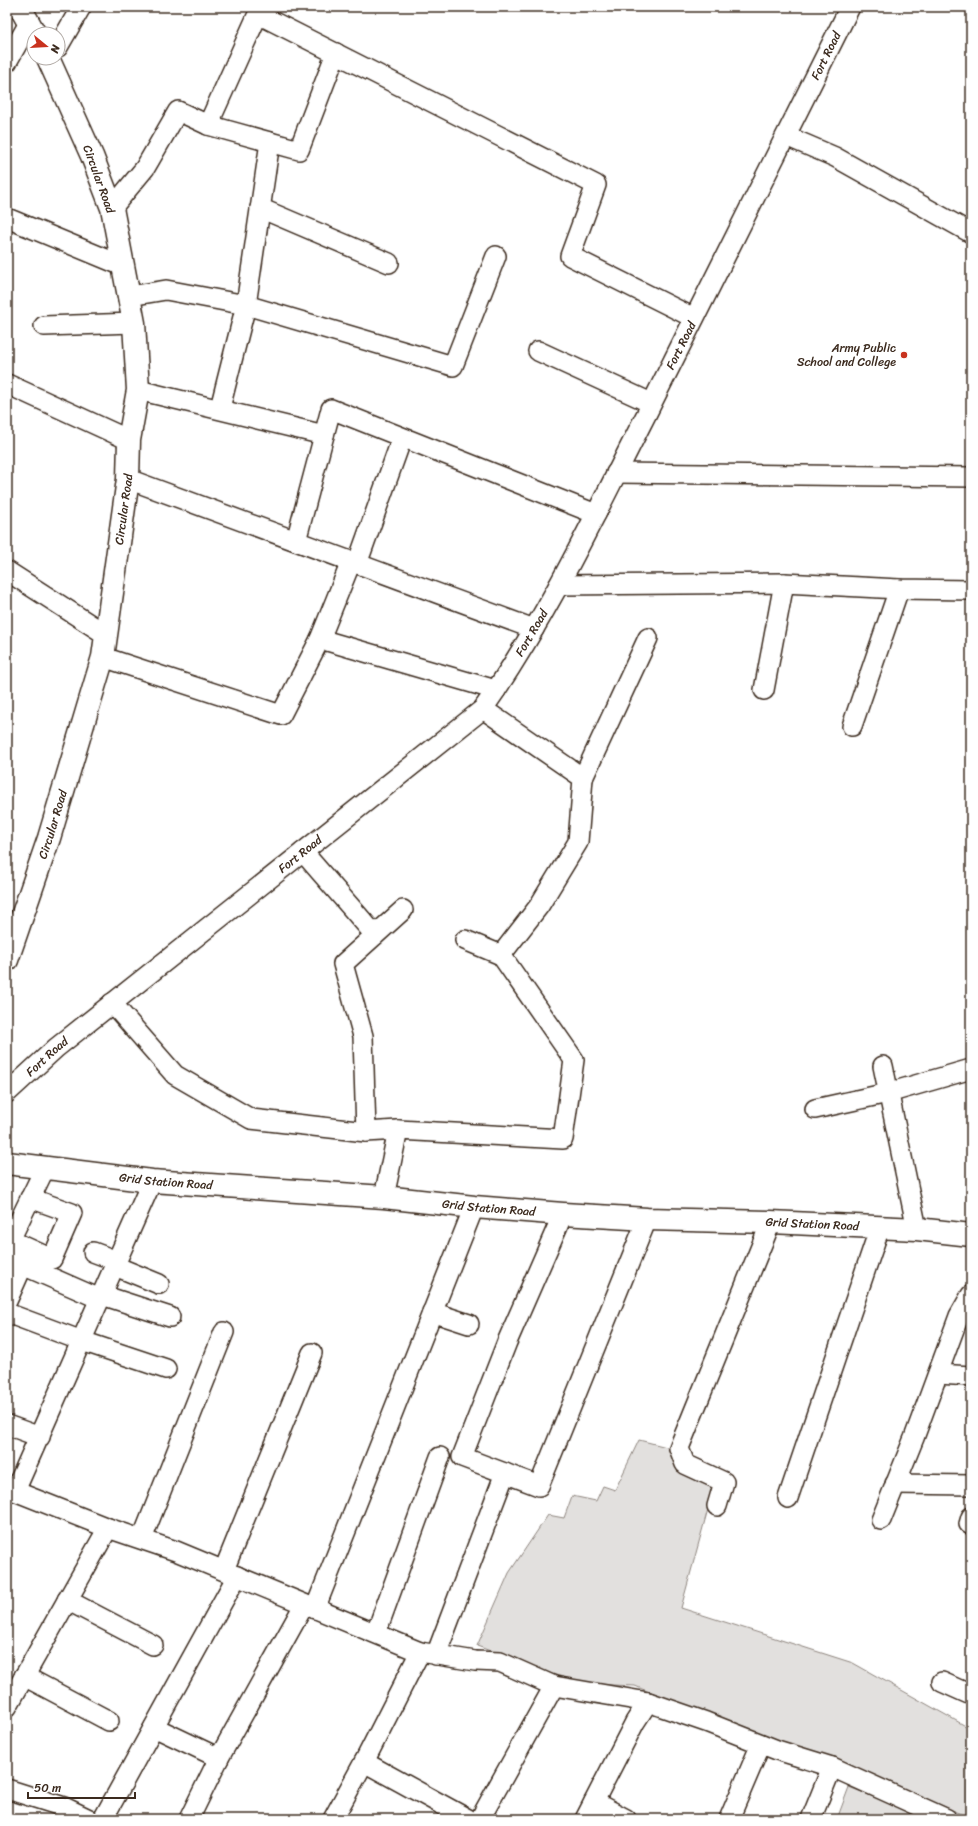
<svg xmlns="http://www.w3.org/2000/svg" width="978" height="1826" viewBox="0 0 978 1826" font-family="Sriracha,sans-serif">
	<rect width="100%" height="100%" fill="#fff"/>
	<filter id="ink" filterUnits="userSpaceOnUse"><feTurbulence type="fractalNoise" baseFrequency=".025" numOctaves="2"/><feDisplacementMap in="SourceGraphic" scale="8" xChannelSelector="R" yChannelSelector="G"/><feConvolveMatrix kernelMatrix="1 2 1 2 8 2 1 2 1" color-interpolation-filters="sRGB"/></filter>
	<g filter="url(#ink)">
		<!-- green -->
		<g fill="#e2e0de" stroke="#8e857e">
			<polygon points="639,1440 667,1447 681,1472 714,1487 681,1608 853,1663 971,1729 971,1818 847,1765 688,1708 635,1686 589,1684 552,1674 477,1646 509,1573 548,1515 564,1518 572,1496 596,1501 603,1486 615,1490"/>
			<polygon points="849,1787 929,1819 837,1819"/>
		</g>
		<g fill="none" stroke-linecap="round" stroke-linejoin="round">
			<!-- minor casing -->
			<g stroke="#3b2a1e" stroke-width="22">
				<g id="minor">
					<polyline points="58,47 81,7"/>
					<polyline points="7,62 29,23"/>
					<polyline points="208,125 258,14 596,185 570,256 694,318"/>
					<polyline points="786,136 835,157 971,233"/>
					<polyline points="112,208 145,168 178,111 208,125 299,150 336,53"/>
					<polyline points="260,208 389,263"/>
					<polyline points="7,218 123,266"/>
					<polyline points="130,296 166,290 246,305 453,366 496,256"/>
					<polyline points="44,326 134,323"/>
					<polyline points="538,351 651,403"/>
					<polyline points="7,384 129,440"/>
					<polyline points="138,390 324,435"/>
					<polyline points="220,408 246,305 270,142"/>
					<polyline points="616,473 971,477"/>
					<polyline points="128,479 534,629"/>
					<polyline points="296,541 331,409 596,514"/>
					<polyline points="357,564 402,438"/>
					<polyline points="7,571 105,634"/>
					<polyline points="559,585 784,583 899,589 971,590"/>
					<polyline points="320,639 496,690"/>
					<polyline points="103,657 281,715 320,639 351,562"/>
					<polyline points="764,690 784,583"/>
					<polyline points="483,709 583,778 578,842 539,906 501,955"/>
					<polyline points="852,726 899,589"/>
					<polyline points="583,778 648,638"/>
					<polyline points="303,852 375,935"/>
					<polyline points="112,1003 175,1075 251,1119 366,1132"/>
					<polyline points="883,1066 917,1229"/>
					<path id="s1" d="M7,1093L56,1048L483,709C548,616 596,513 647,413C715,278 783,143 850,7"/>
					<polyline points="815,1109 888,1093 971,1069"/>
					<polyline points="398,1130 366,1132 363,1036 343,964 403,910"/>
					<polyline points="384,1197 398,1130 563,1139 574,1060 501,955 465,940"/>
					<polyline points="30,1198 72,1213 52,1259 10,1240 45,1168"/>
					<polyline points="563,1214 507,1342 462,1457 539,1486 647,1219"/>
					<polyline points="18,1244 11,1260 100,1299"/>
					<polyline points="93,1252 117,1261"/>
					<polyline points="115,1266 159,1284"/>
					<polyline points="102,1295 170,1317"/>
					<polyline points="7,1301 23,1265"/>
					<polyline points="432,1312 469,1324"/>
					<polyline points="7,1313 82,1341 166,1369"/>
					<polyline points="938,1374 971,1376"/>
					<polyline points="7,1425 40,1437"/>
					<polyline points="895,1484 971,1485"/>
					<polyline points="7,1488 108,1528 176,1551 420,1652 475,1661 500,1662 554,1686 648,1702 706,1722 777,1750 832,1767 947,1819"/>
					<polyline points="15,1491 152,1181"/>
					<polyline points="788,1498 880,1227"/>
					<polyline points="717,1506 724,1482 685,1464 679,1448 771,1222"/>
					<polyline points="881,1520 914,1438 959,1316 971,1295"/>
					<polyline points="969,1524 971,1517"/>
					<polyline points="142,1539 224,1332"/>
					<polyline points="224,1570 312,1353"/>
					<polyline points="67,1600 153,1645"/>
					<polyline points="315,1609 474,1207"/>
					<polyline points="376,1633 440,1457"/>
					<polyline points="436,1655 505,1473"/>
					<polyline points="24,1676 109,1721"/>
					<polyline points="942,1682 971,1695"/>
					<polyline points="7,1707 108,1528"/>
					<polyline points="154,1727 219,1758"/>
					<polyline points="364,1762 468,1819"/>
					<polyline points="7,1789 64,1807 89,1819"/>
					<polyline points="594,1802 626,1819"/>
					<polyline points="103,1819 237,1576"/>
					<polyline points="189,1819 219,1758 304,1605"/>
					<polyline points="333,1819 364,1762 420,1652"/>
					<polyline points="480,1819 554,1686"/>
					<polyline points="585,1819 635,1722 648,1702"/>
					<polyline points="729,1819 761,1744"/>
					<polyline points="811,1819 832,1767"/>
				</g>
			</g>
			<!-- major casing -->
			<g stroke="#3b2a1e" stroke-width="25">
				<g id="major">
					<polyline points="20,7 35,34"/>
					<path id="s2" d="M7,960L49,838L103,657L128,479L129,440L138,390L134,323L112,208L92,156L48,58"/>
					<path id="s3" d="M7,1163L152,1181L384,1197L474,1207L563,1214L647,1219L771,1222L917,1229L971,1235"/>
				</g>
			</g>
			<!-- minor -->
			<use href="#minor" stroke="#fff" stroke-width="19"/>
			<!-- major -->
			<use href="#major" stroke="#fff" stroke-width="22"/>
		</g>
	</g>
	<!-- markers -->
	<circle fill="#c8321e" stroke="#fff" stroke-width="1.5" cx="904" cy="355" r="4"/>
	<g text-anchor="middle" dominant-baseline="central" stroke-width="4" stroke-linejoin="round" paint-order="stroke">
		<!-- street labels -->
		<g font-size="12" fill="#3b2a1e" stroke="#fff">
			<text stroke="none"><textPath href="#s1" startOffset="1350">Fort Road</textPath></text>
			<text transform="translate(99 179) rotate(70)">Circular Road</text>
			<text stroke="none"><textPath href="#s1" startOffset="1026">Fort Road</textPath></text>
			<text stroke="none"><textPath href="#s2" startOffset="467">Circular Road</textPath></text>
			<text stroke="none"><textPath href="#s1" startOffset="702">Fort Road</textPath></text>
			<text stroke="none"><textPath href="#s2" startOffset="143">Circular Road</textPath></text>
			<text stroke="none"><textPath href="#s1" startOffset="378">Fort Road</textPath></text>
			<text stroke="none"><textPath href="#s1" startOffset="54">Fort Road</textPath></text>
			<text stroke="none"><textPath href="#s3" startOffset="160">Grid Station Road</textPath></text>
			<text stroke="none"><textPath href="#s3" startOffset="484">Grid Station Road</textPath></text>
			<text stroke="none"><textPath href="#s3" startOffset="808">Grid Station Road</textPath></text>
		</g>
		<!-- poi labels -->
		<g font-size="12" fill="#3b2a1e" stroke="#fff" text-anchor="end">
			<text x="896" y="348">Army Public<tspan x="896" dy="14">School and College</tspan></text>
		</g>
	</g>
	<!-- margin -->
	<rect width="978" height="1826" fill="none" stroke="#fff" stroke-width="24"/>
	<rect x="12" y="12" width="954" height="1802" fill="none" stroke="#3b2a1e" stroke-width="1.5" filter="url(#ink)"/>
	<!-- north arrow -->
	<g transform="translate(46 46) rotate(108)"><circle r="19" fill="#ffffff" stroke="#b1aaa5"/>
	<path d="M0-3L7 15L0 10L-7 15Z" fill="#c8321e"/>
	<text y="-6" font-size="11" font-weight="bold" text-anchor="middle" fill="#3b2a1e">N</text>
	</g>
	<!-- scale -->
	<path d="M28 1792v6h107v-6" fill="none" stroke="#3b2a1e" stroke-width="2"/>
	<text x="34" y="1792" font-size="12" fill="#3b2a1e" stroke="#ffffff" stroke-width="3" paint-order="stroke">50 m</text>
</svg>
